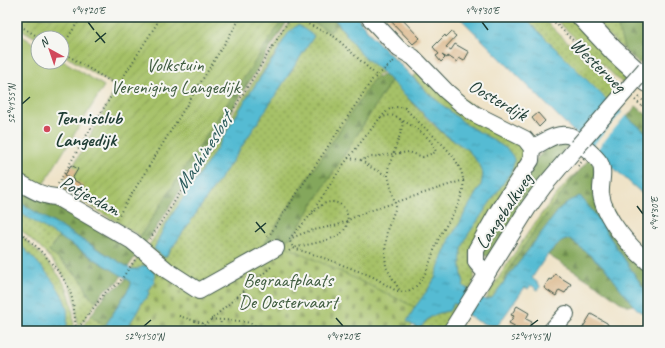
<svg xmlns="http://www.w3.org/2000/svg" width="665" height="348" viewBox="0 0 665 348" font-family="Caveat,sans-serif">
	<defs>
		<pattern id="grass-dots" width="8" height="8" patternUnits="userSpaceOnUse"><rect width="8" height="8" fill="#a6c168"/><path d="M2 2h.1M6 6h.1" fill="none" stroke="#879e56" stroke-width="1.8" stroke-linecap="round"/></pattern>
		<pattern id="forest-firs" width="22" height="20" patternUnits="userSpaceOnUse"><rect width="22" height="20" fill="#84a75c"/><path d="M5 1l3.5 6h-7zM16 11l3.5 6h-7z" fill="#6b894d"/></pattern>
		<pattern id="cemetery-stones" width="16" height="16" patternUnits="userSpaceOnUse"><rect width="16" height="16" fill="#a6c168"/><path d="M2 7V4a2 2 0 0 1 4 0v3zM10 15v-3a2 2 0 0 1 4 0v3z" fill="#879e56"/></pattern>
		<pattern id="garden-furrows" width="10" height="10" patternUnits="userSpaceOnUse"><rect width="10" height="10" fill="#a6c168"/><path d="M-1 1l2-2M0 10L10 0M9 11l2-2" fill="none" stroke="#879e56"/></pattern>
		<pattern id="water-ripples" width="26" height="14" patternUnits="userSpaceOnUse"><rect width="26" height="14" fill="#55bbd3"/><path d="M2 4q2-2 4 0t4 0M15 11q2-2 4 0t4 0" fill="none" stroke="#4699ac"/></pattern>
	</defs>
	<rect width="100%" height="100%" fill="#f6f6f2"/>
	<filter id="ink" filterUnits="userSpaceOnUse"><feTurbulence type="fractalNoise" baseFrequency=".025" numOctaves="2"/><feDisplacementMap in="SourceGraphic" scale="8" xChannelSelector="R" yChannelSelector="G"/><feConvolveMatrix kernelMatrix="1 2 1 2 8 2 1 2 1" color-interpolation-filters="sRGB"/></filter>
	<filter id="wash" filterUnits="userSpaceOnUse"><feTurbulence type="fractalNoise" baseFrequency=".012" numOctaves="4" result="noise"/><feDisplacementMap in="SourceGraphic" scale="16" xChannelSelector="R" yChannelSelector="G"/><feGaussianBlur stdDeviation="0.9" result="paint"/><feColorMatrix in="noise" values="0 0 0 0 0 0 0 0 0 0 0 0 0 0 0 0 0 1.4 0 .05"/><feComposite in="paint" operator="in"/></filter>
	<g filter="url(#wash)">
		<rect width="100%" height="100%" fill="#efe3c8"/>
		<!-- grass -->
		<g fill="url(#grass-dots)" stroke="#627f4e" fill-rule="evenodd">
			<path d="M293,17H304L330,32L338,24L362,55L382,72L376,76L377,78L373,81L259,252L198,287L146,250L227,124ZM298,25L314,36L233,160L165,258L159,237L191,186L205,168L217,150L225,133L268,64Z"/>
			<polygon points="524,17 541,17 617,89 607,100"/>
			<polygon points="553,17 572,17 629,75 622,83"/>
			<polygon points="589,17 632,17 619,28 625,51"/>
			<path d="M421,69L510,133L527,152L469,254C473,269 478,276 470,290L462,285L464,283C460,270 459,258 462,245L507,149L485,135L468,126L429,94L413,77Z"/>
			<path d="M391,81C407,97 425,118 442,133C452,141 466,146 474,157C481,165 485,174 481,185L443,254L435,278L408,321L412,325L408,331H125L154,282L155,273L146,265L137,269H131L140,254L196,294L293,235Z"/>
			<path d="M577,172L504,279V283L492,298L486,300L490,291C518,248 541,209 577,172Z"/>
			<path d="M17,211L59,236L49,251L81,279L86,287L88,295L96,300L101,296L78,328C76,315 76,301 71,288C59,264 37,244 17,227Z"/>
			<path d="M17,232C34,247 62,273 69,294C73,306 74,319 74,331H66C71,302 57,285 38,265C31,257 25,249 17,242Z"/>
			<path d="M454,303L459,308L445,331H412L416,326L420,330C427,317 435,313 449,311Z"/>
			<polygon points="91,315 105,326 102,331 79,331"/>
		</g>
		<!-- forest -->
		<g fill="url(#forest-firs)" stroke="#527248">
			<polygon points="284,17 290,17 210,145 149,239 145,243 137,241"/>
			<polygon points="304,17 333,17 338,24 330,32"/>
			<polygon points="632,17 648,17 648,54 639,64 625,51 618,28"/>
			<polygon points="384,74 391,81 293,236 277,245 259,252 373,80"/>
			<polygon points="636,106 648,116 648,134 627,117"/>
			<polygon points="554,139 572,141 562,152 564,154 489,257 483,255 481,249 538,157"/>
			<path d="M591,157L593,158L597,187L648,264V295L594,213L580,196L564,204L561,207L504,283C504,267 576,173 591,157Z"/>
			<polygon points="17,184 138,253 128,267 17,201"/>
			<path d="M59,236L90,257L122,275L117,283L107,288L96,300C87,298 86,287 82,281C73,269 59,260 49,251Z"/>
			<polygon points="570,239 604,267 633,305 629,306 620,302 598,286 548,255 562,241"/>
			<polygon points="126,278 129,280 131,285 105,326 91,315 108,291 121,285"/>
		</g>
		<!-- cemetery -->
		<polygon fill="url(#cemetery-stones)" stroke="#627f4e" points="286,246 415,307 403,331 125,331 137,312 154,282 155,277 163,272 198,295"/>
		<!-- garden -->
		<polygon fill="url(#garden-furrows)" stroke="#627f4e" points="17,17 284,17 140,236 61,188 117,87 62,54 62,38 38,38 38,39 17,27"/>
		<!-- pitch -->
		<polygon fill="#a6c168" stroke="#627f4e" points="17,33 38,46 38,62 62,62 62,60 104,86 41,188 17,173"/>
		<!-- water -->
		<g fill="url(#water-ripples)" stroke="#3a7c84">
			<path d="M333,17H357L372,36L429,94L468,126L485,135L507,149L512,155L514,159V163L511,172L467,236C459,252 459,266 464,283L463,286L486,300L492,298L561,207L569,201L580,196L594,213L648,295V315L644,312H640L633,305L604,267L574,242L570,239C553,241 541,265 532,278L539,284L540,287L538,290L531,285L528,289L525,287L498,325C479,327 467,314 454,303L449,311C435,313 427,317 419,330L416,328V326H414L407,321L415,307L429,288L435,278L443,254L449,242V239L457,228L467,209L481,185L483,175L481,167L469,151L443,133L382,72L362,55Z"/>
			<polygon points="459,17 524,17 607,100 648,134 648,199 573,131"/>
			<path d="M298,25L314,36L233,160L165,258L154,249C169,213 195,184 215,151C224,138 231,123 240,109C251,91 263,73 275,56C283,43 285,33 298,25Z"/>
			<polygon points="17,201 131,269 137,269 146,265 155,273 154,282 150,289 148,295 146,299 142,302 137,312 125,331 102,331 131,285 129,280 17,211"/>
			<path d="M17,242C34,258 62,286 67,309C68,316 67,324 66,331H17Z"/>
		</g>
		<!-- pier -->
		<polygon fill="#efe3c8" points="623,111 627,114 594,153 590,149"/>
		<g id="blocks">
			<!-- building -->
			<g fill="#dab688">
				<polygon points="387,17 400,17 420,38 413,44"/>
				<polygon points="451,32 456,36 446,47 451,50 455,44 469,52 464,61 459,58 457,62 448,56 447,58 442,55 445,58 441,62 436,56 439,54 433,47 445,35 446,37"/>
				<polygon points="538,113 545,121 539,127 532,118"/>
				<polygon points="71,165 78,169 72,179 84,186 78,197 63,188 69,178 65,175"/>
				<polygon points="555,274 571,284 565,293 559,290 556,296 544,288 549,279 551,280"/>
				<polygon points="517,306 529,313 526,319 532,322 527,331 520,329 509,323 514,316 511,315"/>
				<polygon points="591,314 607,323 609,327 609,331 585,331 582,329"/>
			</g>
		</g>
	</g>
	<g filter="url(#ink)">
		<use href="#blocks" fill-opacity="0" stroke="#3e564a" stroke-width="1"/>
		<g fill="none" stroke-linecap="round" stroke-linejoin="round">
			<!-- minor casing -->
			<g stroke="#3e564a" stroke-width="18">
				<g id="minor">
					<polyline points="369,17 399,49 413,57 446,91 460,103 475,114 525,139 532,148 531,160 498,211 476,250 476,262 481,268 487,273"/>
					<path d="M532,148C544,142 557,131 571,136C579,143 595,154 600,163C605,172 600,184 601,194C604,218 630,247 648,262"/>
					<path d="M17,181C29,188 41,196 56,197L132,241L168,271L199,291L276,248"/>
					<polyline points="451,331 528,208 544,186 577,147"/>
					<polyline points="551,331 566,314"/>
				</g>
			</g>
			<!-- major casing -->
			<g stroke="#3e564a" stroke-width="22">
				<polyline id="major" points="582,17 614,51 648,82"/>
			</g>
			<!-- path -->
			<g stroke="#3e564a" stroke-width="2" stroke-dasharray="1 3" stroke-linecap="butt">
				<polyline points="299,17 308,24 335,37 377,76 394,61"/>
				<polyline points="549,17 617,83"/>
				<polyline points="17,24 40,38"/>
				<polyline points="62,47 81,17"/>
				<polyline points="62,52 118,86"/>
				<polyline points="639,97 648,105"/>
				<polyline points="635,100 648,111"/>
				<path d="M380,118C389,109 392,105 405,108C411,115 418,121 424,127C445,147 473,168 460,200C454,216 442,229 436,245C430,260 425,285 408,291C397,295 385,283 375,278C368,274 360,272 353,269C333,261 313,254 293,248L289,239L309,217L343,165L380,118C390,114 397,114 403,123L401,132L388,169V176L396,207L387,230L385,253L386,267L400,291"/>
				<path d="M348,158L361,160L371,157L409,152L423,157L436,152C431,135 415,128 400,119"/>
				<polyline points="361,160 370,167 388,176"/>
				<polyline points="58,184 85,138 161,17"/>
				<polyline points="117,218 241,17"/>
				<path d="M17,230C32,240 64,274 70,291C74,304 75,317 76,331"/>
				<polyline points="268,237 372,80 377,76"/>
				<polyline points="150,239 203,158 291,17"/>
				<polyline points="289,239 309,231 338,225 363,213 464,180"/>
				<path d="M289,251L293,248C305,245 324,242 335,237C357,228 348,196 326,203C320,205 315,211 311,215"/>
				<polyline points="179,316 205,324"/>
				<path d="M211,319C224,321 240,319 252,324C256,326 260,329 263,331"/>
				<polyline points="76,331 104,294 109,289 118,284 135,260"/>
				<polyline points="198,331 272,266"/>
				<polyline points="219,331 221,321"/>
			</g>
			<!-- minor -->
			<use href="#minor" stroke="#fff" stroke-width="16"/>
			<!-- major -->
			<use href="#major" stroke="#fff" stroke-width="20"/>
			<!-- minor-bridge casing -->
			<g stroke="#3e564a" stroke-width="18" stroke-linecap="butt">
				<polyline id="minor-bridge" points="577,147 645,69"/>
			</g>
			<!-- path-bridge -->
			<polyline stroke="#3e564a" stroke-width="2" stroke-dasharray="1 3" stroke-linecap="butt" points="578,166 585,158"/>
			<!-- minor-bridge -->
			<use href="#minor-bridge" stroke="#fff" stroke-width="16"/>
		</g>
	</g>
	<!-- ticks -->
	<path fill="none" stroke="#1f3d34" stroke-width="1.5" d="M88,22L94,30M482,22L488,30M96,32L105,43M95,42L106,33M22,104L30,97M637,206L643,214M256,222L265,233M255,232L266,223M336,318L343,326M144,326L151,320M530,326L538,320"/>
	<!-- markers -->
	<circle fill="#d1495b" stroke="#f6f6f2" stroke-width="1.5" cx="47" cy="129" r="4"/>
	<g text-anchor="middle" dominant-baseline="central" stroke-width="4" stroke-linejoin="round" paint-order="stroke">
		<!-- park labels -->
		<g font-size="19" fill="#415e41" stroke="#f6f6f2">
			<text x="175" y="65">Volkstuin<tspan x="175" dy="22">Vereniging Langedijk</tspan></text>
			<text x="288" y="280">Begraafplaats<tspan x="288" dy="22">De Oostervaart</tspan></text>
		</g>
		<!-- street labels -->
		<g font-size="19" fill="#1f3d34" stroke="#f6f6f2">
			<text transform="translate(598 65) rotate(44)">Westerweg</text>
			<text transform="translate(498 100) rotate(30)">Oosterdijk</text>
			<text transform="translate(90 196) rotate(28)">Potjesdam</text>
			<text transform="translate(504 211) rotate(-56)">Langebalkweg</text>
		</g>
		<!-- poi labels -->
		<g font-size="19" font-weight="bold" fill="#1f3d34" stroke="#f6f6f2" text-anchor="start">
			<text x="55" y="118">Tennisclub<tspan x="55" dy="22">Langedijk</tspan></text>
		</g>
		<!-- water labels -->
		<g font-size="20" font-style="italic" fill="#2c5c5c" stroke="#f6f6f2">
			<text transform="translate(203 153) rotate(-57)">Machinesloot</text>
		</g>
	</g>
	<!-- margin -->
	<rect width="665" height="348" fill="none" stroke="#f6f6f2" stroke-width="44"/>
	<!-- north arrow -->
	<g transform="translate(50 50) rotate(320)"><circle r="19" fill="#f6f6f2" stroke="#a0aca6"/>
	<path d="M0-3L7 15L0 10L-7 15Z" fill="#d1495b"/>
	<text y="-6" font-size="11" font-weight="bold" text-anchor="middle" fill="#1f3d34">N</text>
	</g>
	<rect x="22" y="22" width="621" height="304" fill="none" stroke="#1f3d34" stroke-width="1.5"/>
	<g font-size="10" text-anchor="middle" fill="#1f3d34">
		<text x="88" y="14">4°49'20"E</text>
		<text x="482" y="14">4°49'30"E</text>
		<text transform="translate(11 104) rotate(-90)" y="4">52°41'55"N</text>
		<text transform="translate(654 214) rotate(-90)" y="4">4°49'30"E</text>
		<text x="144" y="340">52°41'50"N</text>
		<text x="343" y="340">4°49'20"E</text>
		<text x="530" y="340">52°41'45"N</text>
	</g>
</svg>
